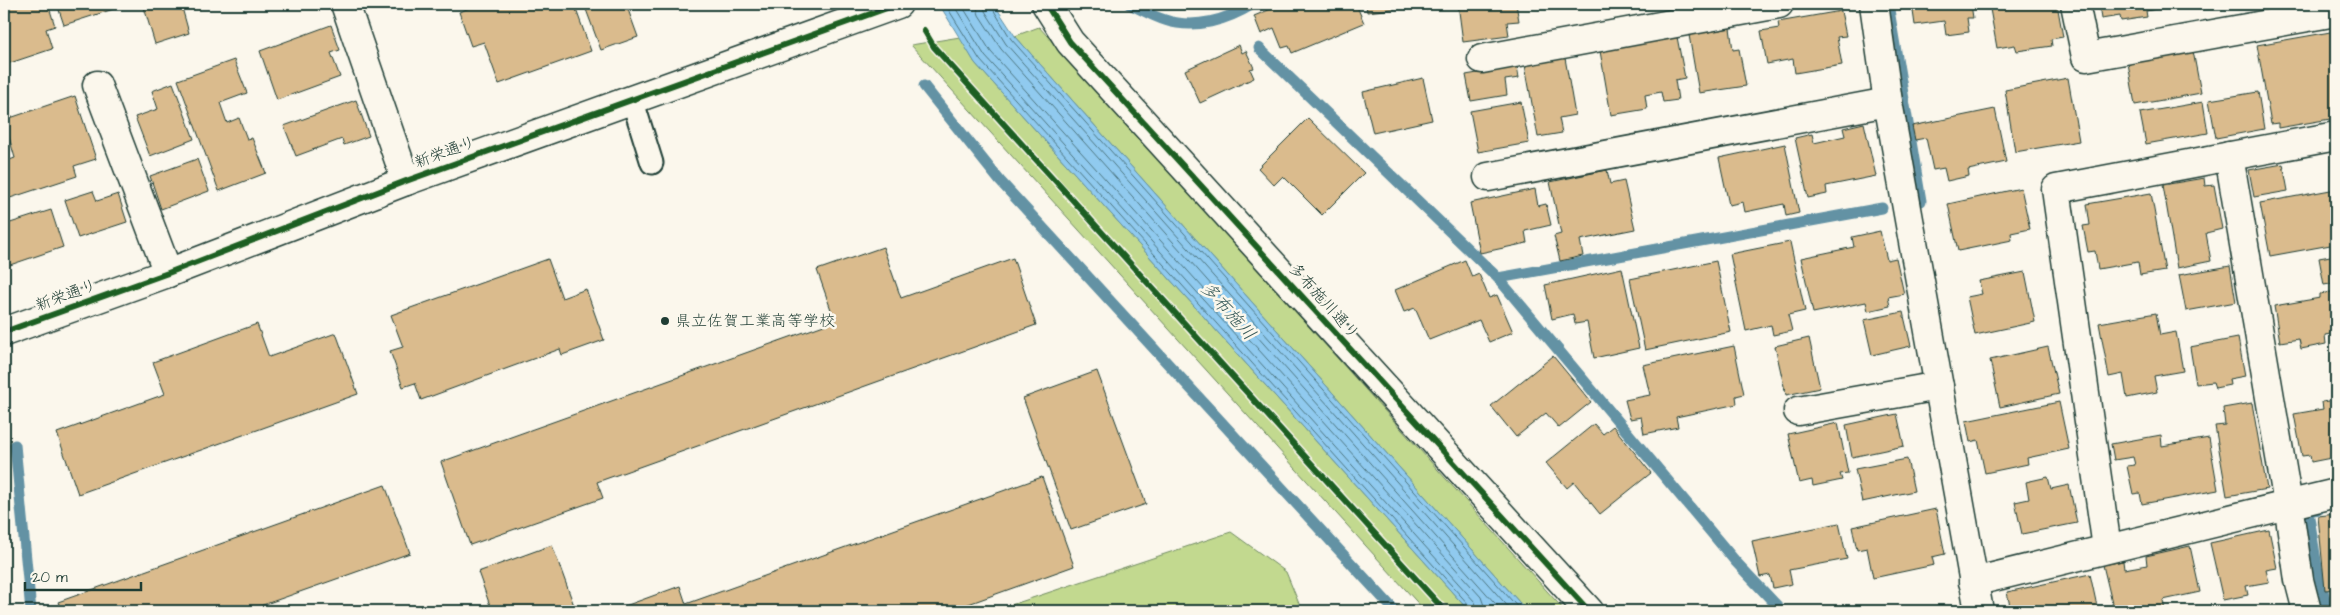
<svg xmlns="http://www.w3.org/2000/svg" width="2340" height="615" viewBox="0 0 2340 615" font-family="'Architects Daughter','Klee One',sans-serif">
	<rect width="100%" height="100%" fill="#fbf7ec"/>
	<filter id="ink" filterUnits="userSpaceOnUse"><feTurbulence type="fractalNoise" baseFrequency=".02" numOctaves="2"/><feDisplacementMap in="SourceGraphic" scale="10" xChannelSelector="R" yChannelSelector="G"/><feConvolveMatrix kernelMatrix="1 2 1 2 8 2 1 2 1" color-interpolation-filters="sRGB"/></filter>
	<g filter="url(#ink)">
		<!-- green -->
		<g fill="#c2d98f" stroke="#708b62">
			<polygon points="1039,27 1565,611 1527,611 1015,36"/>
			<polygon points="960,37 975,63 1469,611 1425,611 911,45"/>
			<polygon points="1231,532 1286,572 1302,611 993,611"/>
		</g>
		<!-- water -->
		<polygon fill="#90caef" stroke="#6392a4" points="939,4 994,4 1015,36 1527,611 1469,611 975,63"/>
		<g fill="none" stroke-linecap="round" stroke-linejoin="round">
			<!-- shore -->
			<g stroke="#4c757f" stroke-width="1">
				<polyline points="945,4 980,60 1470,606 1472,611"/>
				<polyline points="953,4 985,56 1475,602 1478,611"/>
				<polyline points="961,4 991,52 1481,597 1486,611"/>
				<polyline points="976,4 979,15 1001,49 1502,611"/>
				<polyline points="984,4 985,11 1006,44 1512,611"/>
				<polyline points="990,4 1011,39 1521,611"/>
			</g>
			<!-- stream -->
			<g stroke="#6392a4" stroke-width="11">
				<path d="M1129,4C1141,9 1152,16 1165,20C1195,30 1227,20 1253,4"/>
				<polyline points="1888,4 1921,201"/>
				<polyline points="1259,48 1498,278 1736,562 1782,611"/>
				<polyline points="924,86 1000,181 1395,611"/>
				<polyline points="1498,278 1882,208"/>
				<polyline points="15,445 31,611"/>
				<polyline points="2319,509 2308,511 2317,567 2328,611"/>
			</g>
		</g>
		<!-- building -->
		<g fill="#dabb8d" stroke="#1f3d34">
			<polygon points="4,4 48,4 55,26 46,29 52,49 4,65"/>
			<polygon points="57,4 129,4 64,25"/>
			<polygon points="143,4 181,4 189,33 155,44"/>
			<polygon points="470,4 574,4 591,51 499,84 484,42 471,46 459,12 472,7"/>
			<polygon points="584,4 626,4 638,37 601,50"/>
			<polygon points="1283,4 1356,4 1364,23 1292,53 1289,46 1282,48 1274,28 1261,34 1254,16"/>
			<polygon points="1366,4 1434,4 1367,12"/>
			<polygon points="1458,4 1516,4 1519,21 1507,22 1509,36 1463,42"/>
			<polygon points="1912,4 1971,4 1973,18 1967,18 1969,32 1946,35 1944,21 1915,25"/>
			<polygon points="2021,4 2057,4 2063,37 2051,39 2052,46 2017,51 2015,45 1997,48 1990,9"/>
			<polygon points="2099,4 2166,4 2167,7 2146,11 2147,17 2121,21 2120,16 2101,19"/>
			<polygon points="1841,11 1846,36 1837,37 1842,65 1795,73 1793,59 1767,64 1761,31 1779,28 1778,22"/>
			<polygon points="331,25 340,50 331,53 340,77 277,100 260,51"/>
			<polygon points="1730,28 1733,50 1739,49 1746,86 1699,93 1689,35"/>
			<polygon points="2336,31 2336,118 2278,128 2278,123 2271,124 2257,45"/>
			<polygon points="1677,37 1685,78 1675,80 1678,100 1663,102 1661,92 1645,95 1647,109 1611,115 1600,51"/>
			<polygon points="1239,45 1242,53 1246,51 1254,68 1250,69 1254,78 1200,103 1185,70"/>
			<polygon points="2193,51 2201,93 2135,105 2128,63"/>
			<polygon points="1565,58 1575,115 1559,118 1562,133 1538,137 1525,65"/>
			<polygon points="234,60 247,93 220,103 227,123 239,118 247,139 252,138 266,173 219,191 178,80"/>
			<polygon points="1517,66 1519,78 1505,80 1507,95 1471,101 1466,75"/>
			<polygon points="1423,78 1432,120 1373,133 1363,92"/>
			<polygon points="2068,78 2079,141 2015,152 2005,90"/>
			<polygon points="173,83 194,139 150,156 135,117 158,109 152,91"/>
			<polygon points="2258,92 2264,129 2216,138 2209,100"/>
			<polygon points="75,96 96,159 74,166 77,176 4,200 4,162 15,158 4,120"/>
			<polygon points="356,100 369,136 344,145 342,139 296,156 284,126"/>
			<polygon points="1521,102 1529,143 1478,152 1470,111"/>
			<polygon points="2203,102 2208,133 2146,144 2140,113"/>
			<polygon points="1995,109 2006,162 1968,170 1969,176 1947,181 1944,168 1933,170 1926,138 1915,140 1912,126"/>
			<polygon points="1308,118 1364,173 1322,215 1283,176 1274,185 1258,168"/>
			<polygon points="1864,123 1876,176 1826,186 1827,194 1808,198 1795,138 1812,134 1814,143 1845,136 1843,128"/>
			<polygon points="1785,144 1799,213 1786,216 1784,204 1745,212 1743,202 1729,205 1719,158"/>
			<polygon points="197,159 209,191 161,209 150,176"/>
			<polygon points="2283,164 2288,191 2254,197 2249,170"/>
			<polygon points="1607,170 1610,184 1624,181 1635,229 1580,240 1583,256 1560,261 1554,236 1561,234 1550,182"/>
			<polygon points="2204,178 2205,186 2214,185 2222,229 2206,233 2211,261 2177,268 2163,185"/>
			<polygon points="2021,188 2030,229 2011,233 2012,240 1958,251 1948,204"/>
			<polygon points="1535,189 1538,206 1546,204 1551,225 1525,231 1527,243 1480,253 1470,203"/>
			<polygon points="2336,189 2336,244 2270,256 2260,203"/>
			<polygon points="93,191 97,201 118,194 127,222 78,238 65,200"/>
			<polygon points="2151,193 2165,271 2140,275 2138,262 2098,269 2095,251 2088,252 2083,226 2090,225 2087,204"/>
			<polygon points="51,210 63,247 4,267 4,225"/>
			<polygon points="1880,231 1887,260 1896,258 1904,294 1888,297 1890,306 1868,311 1866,302 1813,313 1801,258 1854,247 1852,237"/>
			<polygon points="1790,242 1805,311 1788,315 1792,331 1773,335 1771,325 1746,331 1730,254"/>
			<polygon points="883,247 901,298 1013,258 1036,325 597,482 603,498 470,545 441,462 835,321 817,270"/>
			<polygon points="2336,255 2336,283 2324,285 2319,258"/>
			<polygon points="548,259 562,298 586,289 604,340 562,355 560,349 421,400 415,383 403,387 390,351 403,347 391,315"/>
			<polygon points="1465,260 1472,277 1479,274 1489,298 1497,295 1513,332 1489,342 1479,320 1429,340 1415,308 1404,312 1395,290"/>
			<polygon points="1716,261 1731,332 1645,350 1630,279"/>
			<polygon points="2230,266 2236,302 2186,311 2179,275"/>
			<polygon points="1622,268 1639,348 1594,358 1587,322 1575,324 1573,314 1552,319 1545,285"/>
			<polygon points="2025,272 2035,322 1975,335 1967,297 1982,294 1979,281"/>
			<polygon points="2336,291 2336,333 2325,335 2326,344 2301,349 2299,339 2280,342 2274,306 2320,298 2320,294"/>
			<polygon points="1903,312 1911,346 1872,355 1864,320"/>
			<polygon points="2156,313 2160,335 2176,332 2183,371 2154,376 2157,392 2127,398 2123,374 2109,377 2099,323"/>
			<polygon points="257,324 269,357 336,333 358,394 78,494 57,433 165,394 153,362"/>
			<polygon points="1809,338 1820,388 1786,395 1775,346"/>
			<polygon points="2238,338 2245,376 2229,379 2230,385 2215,388 2213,382 2196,384 2190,347"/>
			<polygon points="1734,346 1744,394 1736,396 1737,404 1676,417 1678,427 1644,434 1641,417 1630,419 1625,400 1650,395 1643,365"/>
			<polygon points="2048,347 2059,394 2000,407 1990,360"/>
			<polygon points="1553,356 1591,402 1559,428 1546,413 1516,437 1491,406"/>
			<polygon points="1097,371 1146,504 1071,530 1023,398"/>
			<polygon points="2336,400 2336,457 2311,462 2310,455 2302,456 2294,414 2323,409 2322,402"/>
			<polygon points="2059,402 2069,449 2027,458 2028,464 1985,473 1978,440 1970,442 1966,421"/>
			<polygon points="2252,403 2267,489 2227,496 2215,426 2225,425 2223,408"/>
			<polygon points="1897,414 1904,446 1852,457 1846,425"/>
			<polygon points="1838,423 1848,473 1840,474 1842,480 1813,486 1812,480 1799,483 1788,434"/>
			<polygon points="1594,424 1603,434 1613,426 1651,473 1600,514 1574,482 1567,488 1546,463"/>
			<polygon points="2161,435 2162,446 2209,438 2218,490 2142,504 2140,493 2133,494 2127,466 2135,465 2133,457 2114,460 2111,444"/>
			<polygon points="1907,459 1914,491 1862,502 1855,469"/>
			<polygon points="1042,477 1074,566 949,611 627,611 625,606 680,586 686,604"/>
			<polygon points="2048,477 2051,489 2069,485 2077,523 2022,534 2015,502 2029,499 2026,482"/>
			<polygon points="385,485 410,553 246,611 62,611 58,602"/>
			<polygon points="1936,509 1945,554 1932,557 1934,565 1873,578 1867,548 1857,550 1852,527"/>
			<polygon points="2336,514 2336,589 2325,590 2318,516"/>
			<polygon points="1839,523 1847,559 1789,570 1792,584 1773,588 1770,575 1760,577 1752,541"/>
			<polygon points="2269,530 2277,568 2266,570 2269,582 2246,586 2248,595 2223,600 2210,543"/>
			<polygon points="552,545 576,611 492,611 478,572"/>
			<polygon points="2190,546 2200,592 2163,600 2165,611 2114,611 2103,565 2123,561 2124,569 2147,565 2146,556"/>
			<polygon points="2090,574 2098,611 2011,611 2007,592"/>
		</g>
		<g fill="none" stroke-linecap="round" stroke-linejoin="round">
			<!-- service casing -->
			<g stroke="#1f3d34" stroke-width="25">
				<polyline id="service" points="632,99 652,163"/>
			</g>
			<!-- minor casing -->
			<g stroke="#1f3d34" stroke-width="31">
				<g id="minor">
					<polyline points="345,4 406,181"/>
					<polyline points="1046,4 1070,42 1589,611"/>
					<polyline points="1874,4 1888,102 1979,611"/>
					<polyline points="2075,4 2086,57 2336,12"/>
					<polyline points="1482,59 1779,4"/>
					<polyline points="97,85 168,273"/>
					<polyline points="2229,156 2288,504 2299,580 2307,611"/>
					<polyline points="1488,177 1888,102"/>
					<polyline points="1798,411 1939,386"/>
					<polyline points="2107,548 2056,189 2336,136"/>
					<polyline points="1973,582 2336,493"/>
				</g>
			</g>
			<!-- tertiary casing -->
			<g stroke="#1f3d34" stroke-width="31">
				<polyline id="tertiary" points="4,332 168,273 406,181 898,4"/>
			</g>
			<!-- service -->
			<use href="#service" stroke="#fbf7ec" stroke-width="21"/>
			<!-- minor -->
			<use href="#minor" stroke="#fbf7ec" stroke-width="28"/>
			<!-- tertiary -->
			<use href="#tertiary" stroke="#fbf7ec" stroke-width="28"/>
			<!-- cycleway casing -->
			<g stroke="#fbf7ec" stroke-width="9">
				<g id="cycleway">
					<polyline points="1046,4 1070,42 1589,611"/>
					<polyline points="924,30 934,47 1445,611"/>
					<polyline points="4,332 168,273 406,181 898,4"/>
				</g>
			</g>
			<!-- cycleway -->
			<use href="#cycleway" stroke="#1b5e20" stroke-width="6"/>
		</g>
	</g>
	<!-- markers -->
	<circle fill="#1f3d34" stroke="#fbf7ec" stroke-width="2" cx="665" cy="321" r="5"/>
	<g text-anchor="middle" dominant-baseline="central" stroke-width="5" stroke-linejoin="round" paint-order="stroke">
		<!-- street labels -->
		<g font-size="16" fill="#1f3d34" stroke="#fbf7ec">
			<text transform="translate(445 152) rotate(-20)">新栄通り</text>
			<text transform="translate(66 295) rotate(-20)">新栄通り</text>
			<text transform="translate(1324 301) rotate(48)">多布施川通り</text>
		</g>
		<!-- poi labels -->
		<g font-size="16" fill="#1f3d34" stroke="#fbf7ec" text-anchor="start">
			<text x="675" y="321">県立佐賀工業高等学校</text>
		</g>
		<!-- water labels -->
		<g font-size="18" font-style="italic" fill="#365959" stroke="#fbf7ec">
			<text transform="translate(1228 311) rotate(48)">多布施川</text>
		</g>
	</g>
	<!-- margin -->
	<rect width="2340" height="615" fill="none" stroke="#fbf7ec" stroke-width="20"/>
	<rect x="10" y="10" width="2320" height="595" fill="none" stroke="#1f3d34" stroke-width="2" filter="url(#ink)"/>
	<!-- scale -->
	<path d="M25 582v8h116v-8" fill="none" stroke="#1f3d34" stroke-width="2.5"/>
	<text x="32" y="582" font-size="15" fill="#1f3d34" stroke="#fbf7ec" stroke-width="4" paint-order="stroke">20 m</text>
</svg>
